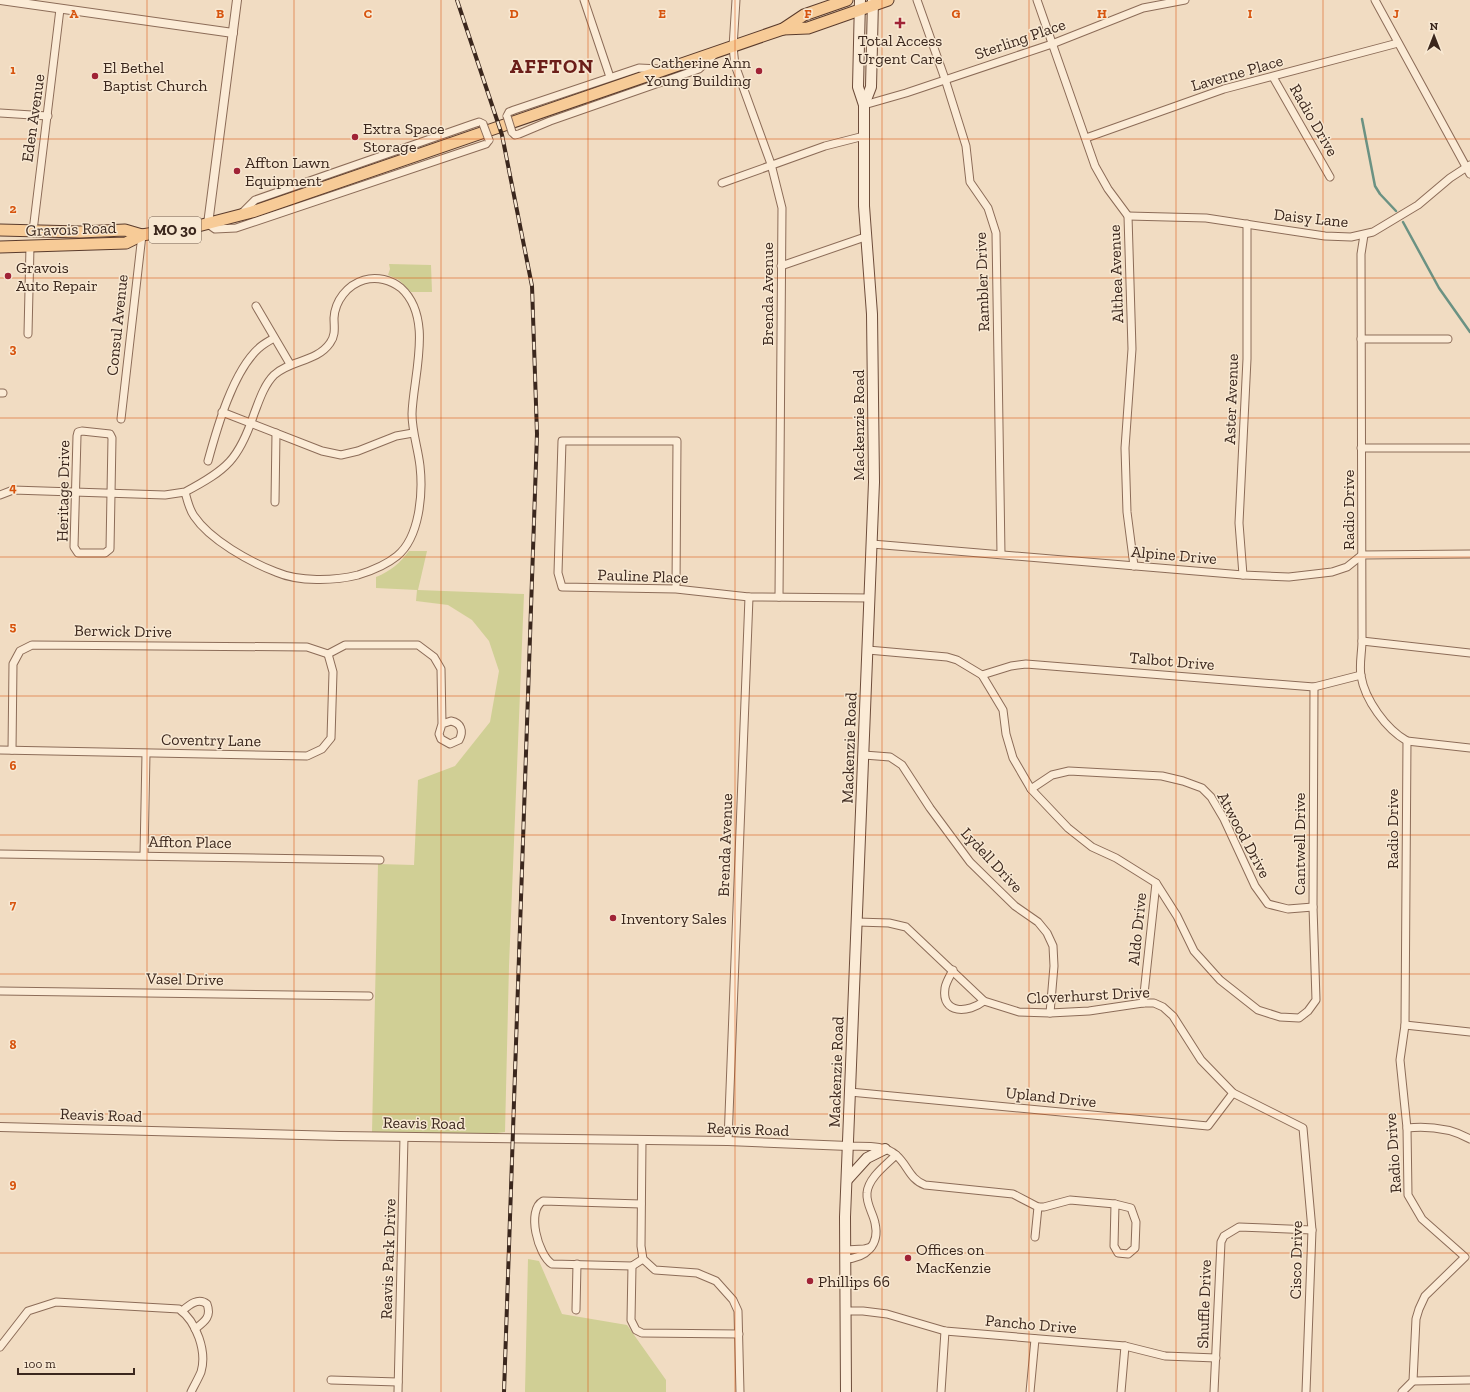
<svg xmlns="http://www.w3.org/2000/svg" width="1470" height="1392" viewBox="0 0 1470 1392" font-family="'Zilla Slab',serif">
	<rect width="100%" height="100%" fill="#f1dcc2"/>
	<!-- green -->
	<g fill="#d0cf95">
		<polygon points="389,264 431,265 432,292 411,292 399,280 388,275 390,269"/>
		<path d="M409,551H427L418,590L524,594L509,966L505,1132L490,1134L372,1132L378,864L414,865L418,780L455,766L490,722L499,671L489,641L472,620L448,605L416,601L417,590L376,588V577C391,571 400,563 409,551Z"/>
		<polygon points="528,1259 539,1261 562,1314 627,1325 666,1380 666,1392 525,1392"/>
	</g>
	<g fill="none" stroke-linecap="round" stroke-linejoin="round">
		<!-- stream -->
		<g stroke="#6b9283" stroke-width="2.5">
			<polyline points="1362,119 1375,186 1380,194 1396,211"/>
			<polyline points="1403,222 1439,288 1470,332"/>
		</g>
		<!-- minor casing -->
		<g stroke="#8c6c58" stroke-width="9">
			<g id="minor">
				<polyline points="584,0 610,77"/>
				<polyline points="736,0 733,47 735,65 771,164 782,208 779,597"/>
				<polyline points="917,0 945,79 966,146 970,182 988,208 996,233 1001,554"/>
				<polyline points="1037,0 1095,166 1108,189 1128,216 1132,349 1125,448 1127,512 1134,566"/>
				<polyline points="1375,0 1470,174"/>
				<polyline points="1273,77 1330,177"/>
				<polyline points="864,105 906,93 1052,44 1143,8 1185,0"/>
				<polyline points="0,113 48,116"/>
				<polyline points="507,116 509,112 514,110 639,68 660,69"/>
				<polyline points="512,132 515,135 519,134 550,121 699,69 715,54"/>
				<polyline points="1086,138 1224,89 1398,43"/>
				<polyline points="722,183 825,146 864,136"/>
				<polyline points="241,214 255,200 473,124 479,122 483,124"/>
				<polyline points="1128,216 1206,218 1325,236 1351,237 1373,232 1418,205 1450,178 1470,165"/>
				<polyline points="208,224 215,229 236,228 486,144 489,140"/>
				<polyline points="33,231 60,9"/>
				<path d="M1364,235L1361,254L1362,641C1362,652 1359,665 1361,676C1365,700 1386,729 1407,741L1405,1025L1400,1060L1407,1128L1408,1195L1422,1219L1465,1257L1425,1296L1419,1309L1416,1319L1413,1381L1402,1392"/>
				<polyline points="781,266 865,237"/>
				<polyline points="256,306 290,364"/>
				<polyline points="28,334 30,246"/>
				<polyline points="1361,339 1448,339"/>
				<polyline points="0,393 3,393"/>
				<polyline points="222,412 322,451 341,455 358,451 396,436 413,433"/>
				<polyline points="121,419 142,235"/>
				<polygon points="82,431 110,434 112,438 110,549 105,553 78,553 74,547 77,436 78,432"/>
				<polyline points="1361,448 1470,448"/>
				<path d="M208,461C217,428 233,371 259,348C263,344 269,341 274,338"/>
				<path d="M0,495L13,490L165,495L185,492C187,499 189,509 194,516C210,540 250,562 276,572C299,582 334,581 358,575C371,571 386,565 397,556C420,537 423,493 420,466C418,448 412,432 412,414C413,376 434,318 401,288C391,280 377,276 364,280C347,285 335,301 334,318C334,327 336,335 330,343C317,362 290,360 274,375C264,385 259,401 254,414C239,459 227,470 185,492"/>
				<polyline points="275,502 276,433"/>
				<polyline points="872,544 1243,575 1289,577 1332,572 1347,567 1362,555 1470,554"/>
				<polyline points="1243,575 1239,523 1247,359 1247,224"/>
				<polyline points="676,589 677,441 562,441 558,573 562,587 676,589 749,597 870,598"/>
				<polyline points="1362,641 1470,653"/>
				<polyline points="868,650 947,657 957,660 982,675 1003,710 1006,734 1013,758 1031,789 1068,828 1092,847 1116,858 1156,883 1177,916 1194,951 1220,980 1258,1010 1280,1017 1299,1018 1308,1011 1316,1000 1313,907 1314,687"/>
				<path d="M328,654L345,645H418L434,657L441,669L442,724L439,734L441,739L450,744L459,740C464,731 461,723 451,721L442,724"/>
				<polyline points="982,675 1011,666 1026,664 1314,687 1361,675"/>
				<polyline points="1407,741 1470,748"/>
				<polyline points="0,750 307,756 322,749 331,738 333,672 328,654"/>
				<polyline points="12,750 13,664 20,651 32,645 307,647 328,654"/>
				<polyline points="864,755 890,757 902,765 930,808 970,862 1015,906 1038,922 1047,933 1053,946 1054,966 1050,1013"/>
				<polyline points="1031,789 1052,775 1069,771 1162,776 1183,781 1202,788 1211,797 1224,819 1255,886 1268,904 1288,909 1313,907"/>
				<polyline points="0,854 380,860"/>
				<polyline points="144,855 146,754"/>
				<polyline points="857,922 889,923 906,927 984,1001 1019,1012 1050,1013 1089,1011 1143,1003 1154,1003 1163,1007 1173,1016 1201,1060 1233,1093 1303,1128 1312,1230 1306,1392"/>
				<path d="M953,970C950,976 946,982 945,988C941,1015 969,1013 984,1001"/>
				<polyline points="0,991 369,996"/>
				<polyline points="1143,1003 1156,883"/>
				<polyline points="1405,1025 1470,1032"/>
				<polyline points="850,1092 1208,1126 1233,1093"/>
				<path d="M1407,1128C1429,1126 1450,1128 1470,1139"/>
				<polyline points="642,1141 641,1246 643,1259 655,1270 697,1273 716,1281 733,1300 738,1311 740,1392"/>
				<polyline points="728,1141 749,597"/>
				<path d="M848,1146C863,1147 884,1144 896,1155C908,1165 909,1179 925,1185L1013,1194L1038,1207H1044L1070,1200L1115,1204"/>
				<path d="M641,1204L543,1201C526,1210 538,1255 552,1264L632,1266L643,1259"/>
				<polygon points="1115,1204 1131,1208 1136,1222 1135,1248 1128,1254 1118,1253 1114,1246"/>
				<polyline points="1035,1237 1038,1207"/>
				<polyline points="845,1250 864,1249 871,1247"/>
				<path d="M845,1259C866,1258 880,1245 875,1223C873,1213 866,1204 867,1193C868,1178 886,1165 896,1155"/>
				<polyline points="632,1266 631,1320 636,1330 642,1333 739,1334"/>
				<polyline points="576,1310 577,1264"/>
				<path d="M182,1311C189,1305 198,1297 207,1304C212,1317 204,1322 195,1329"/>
				<polyline points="846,1311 863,1311 887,1314 945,1331 1125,1346 1165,1356 1216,1358"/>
				<path d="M0,1347L28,1311L56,1302L179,1309C197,1322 207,1352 201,1372C198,1379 194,1386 191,1392"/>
				<polyline points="331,1380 398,1382"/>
				<polyline points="1413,1381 1470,1380"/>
				<polyline points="398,1392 404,1137"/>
				<polyline points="941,1392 945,1331"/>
				<polyline points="1030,1392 1035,1339"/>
				<polyline points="1121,1392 1125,1346"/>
				<polyline points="1214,1392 1221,1242 1224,1236 1239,1227 1312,1230"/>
			</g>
		</g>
		<!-- tertiary casing -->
		<g stroke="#8c6c58" stroke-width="10">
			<g id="tertiary">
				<polyline points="0,0 233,33"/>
				<polyline points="208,224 237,0"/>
				<polyline points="0,1127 340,1136 728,1141 848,1146"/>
			</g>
		</g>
		<!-- secondary casing -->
		<g stroke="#6e4d3b" stroke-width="12">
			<g id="secondary">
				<polyline points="864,105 871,87 873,0"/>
				<polyline points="847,1180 867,1158 885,1149"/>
				<polyline points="846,1392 845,1217 874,482 872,314 864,206 864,105 858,87 860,0"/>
			</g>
		</g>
		<!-- primary casing -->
		<g stroke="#5a3b2c" stroke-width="13">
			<g id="primary">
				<polyline points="783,29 808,28 888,0"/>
				<polyline points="0,230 80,232 125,230 142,235"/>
				<polyline points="0,247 126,243 142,235 198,226 252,212 783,29 804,15 847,0"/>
			</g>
		</g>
		<!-- minor -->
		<use href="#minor" stroke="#fbebd6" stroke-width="7"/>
		<!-- tertiary -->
		<use href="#tertiary" stroke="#fbebd6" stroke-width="8"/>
		<!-- secondary -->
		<use href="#secondary" stroke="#fbebd6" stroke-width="10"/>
		<!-- primary -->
		<use href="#primary" stroke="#f7cb97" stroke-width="11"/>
		<!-- rail casing -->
		<g stroke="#3b271d" stroke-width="4">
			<polyline id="rail" points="457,0 502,135 532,286 537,434 504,1392"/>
		</g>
		<!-- rail -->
		<use href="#rail" stroke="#f8e8d2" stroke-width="2.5" stroke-dasharray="8" stroke-linecap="butt"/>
		<!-- minor-bridge casing -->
		<g stroke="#8c6c58" stroke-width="9" stroke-linecap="butt">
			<g id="minor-bridge">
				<polyline points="507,116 512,132"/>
				<polyline points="483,124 489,140"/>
			</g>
		</g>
		<!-- minor-bridge -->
		<use href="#minor-bridge" stroke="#fbebd6" stroke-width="7"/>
	</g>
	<!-- grid -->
	<path fill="none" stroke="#d7540e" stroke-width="1" stroke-opacity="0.55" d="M147,0V1392M294,0V1392M441,0V1392M588,0V1392M735,0V1392M882,0V1392M1029,0V1392M1176,0V1392M1323,0V1392M0,139H1470M0,278H1470M0,418H1470M0,557H1470M0,696H1470M0,835H1470M0,974H1470M0,1114H1470M0,1253H1470"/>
	<!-- markers -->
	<g fill="#a02336" stroke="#f8e8d2" stroke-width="1.5">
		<path d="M898 17h4v4h4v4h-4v4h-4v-4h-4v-4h4z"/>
		<circle cx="759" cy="71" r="4"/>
		<circle cx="95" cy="76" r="4"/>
		<circle cx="355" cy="137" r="4"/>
		<circle cx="237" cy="171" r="4"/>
		<circle cx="8" cy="276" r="4"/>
		<circle cx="613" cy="918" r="4"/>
		<circle cx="908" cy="1258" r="4"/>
		<circle cx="810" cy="1281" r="4"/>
	</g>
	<g text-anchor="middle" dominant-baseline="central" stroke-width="3" stroke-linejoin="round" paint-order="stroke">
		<!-- shield labels -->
		<rect fill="#f8e8d2" stroke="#746153" stroke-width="1" x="149" y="217" width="52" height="26" rx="3"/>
		<g font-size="15" font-weight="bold" fill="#3b271d">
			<text x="175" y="230">MO 30</text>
		</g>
		<!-- street labels -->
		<g font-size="16" fill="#3b271d" stroke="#f8e8d2">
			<text transform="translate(1020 39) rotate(-19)">Sterling Place</text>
			<text transform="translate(1237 73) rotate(-16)">Laverne Place</text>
			<text transform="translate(33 118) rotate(-82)">Eden Avenue</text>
			<text transform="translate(1314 120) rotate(60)">Radio Drive</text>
			<text transform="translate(1311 218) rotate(6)">Daisy Lane</text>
			<text transform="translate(71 229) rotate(-2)">Gravois Road</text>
			<text transform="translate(1116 274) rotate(-92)">Althea Avenue</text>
			<text transform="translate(982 282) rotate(-92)">Rambler Drive</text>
			<text transform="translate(767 294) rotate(-90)">Brenda Avenue</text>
			<text transform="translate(117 325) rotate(-84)">Consul Avenue</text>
			<text transform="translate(1231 399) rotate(-88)">Aster Avenue</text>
			<text transform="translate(858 425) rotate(-90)">Mackenzie Road</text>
			<text transform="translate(63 491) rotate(-89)">Heritage Drive</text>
			<text transform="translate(1348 510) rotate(-90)">Radio Drive</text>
			<text transform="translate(1174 555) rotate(5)">Alpine Drive</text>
			<text transform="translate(643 576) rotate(2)">Pauline Place</text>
			<text transform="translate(123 631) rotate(1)">Berwick Drive</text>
			<text transform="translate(1172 661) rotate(5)">Talbot Drive</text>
			<text transform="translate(211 740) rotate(1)">Coventry Lane</text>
			<text transform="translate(849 748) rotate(-88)">Mackenzie Road</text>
			<text transform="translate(1392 829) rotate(-90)">Radio Drive</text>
			<text transform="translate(1244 835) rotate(62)">Atwood Drive</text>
			<text transform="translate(190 842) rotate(1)">Affton Place</text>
			<text transform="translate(1299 844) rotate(-90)">Cantwell Drive</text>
			<text transform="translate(725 845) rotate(-88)">Brenda Avenue</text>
			<text transform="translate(992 860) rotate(47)">Lydell Drive</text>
			<text transform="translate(1137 929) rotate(-84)">Aldo Drive</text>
			<text transform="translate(185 979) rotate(1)">Vasel Drive</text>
			<text transform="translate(1088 995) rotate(-3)">Cloverhurst Drive</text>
			<text transform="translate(836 1072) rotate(-88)">Mackenzie Road</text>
			<text transform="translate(1051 1097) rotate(6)">Upland Drive</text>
			<text transform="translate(101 1115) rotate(2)">Reavis Road</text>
			<text transform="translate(424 1123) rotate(1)">Reavis Road</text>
			<text transform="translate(748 1129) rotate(2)">Reavis Road</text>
			<text transform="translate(1393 1153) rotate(-94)">Radio Drive</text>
			<text transform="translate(388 1259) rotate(-88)">Reavis Park Drive</text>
			<text transform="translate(1296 1260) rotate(-89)">Cisco Drive</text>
			<text transform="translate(1204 1304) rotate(-88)">Shuffle Drive</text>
			<text transform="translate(1031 1324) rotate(5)">Pancho Drive</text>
		</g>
		<!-- poi labels -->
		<g font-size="16" fill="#3b271d" stroke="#f8e8d2" text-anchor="start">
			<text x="900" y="40" text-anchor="middle">Total Access<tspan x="900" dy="18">Urgent Care</tspan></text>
			<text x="751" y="62" text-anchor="end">Catherine Ann<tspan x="751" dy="18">Young Building</tspan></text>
			<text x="103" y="67">El Bethel<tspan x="103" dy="18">Baptist Church</tspan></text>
			<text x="363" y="128">Extra Space<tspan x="363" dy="18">Storage</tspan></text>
			<text x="245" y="162">Affton Lawn<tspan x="245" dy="18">Equipment</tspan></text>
			<text x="16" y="267">Gravois<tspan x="16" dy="18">Auto Repair</tspan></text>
			<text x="621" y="918">Inventory Sales</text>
			<text x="916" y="1249">Offices on<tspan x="916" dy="18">MacKenzie</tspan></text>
			<text x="818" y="1281">Phillips 66</text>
		</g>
		<!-- district labels -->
		<g font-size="20" font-weight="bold" letter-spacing="1" fill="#6b1e19" stroke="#f8e8d2">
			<text x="552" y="66">AFFTON</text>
		</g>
	</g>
	<g font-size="13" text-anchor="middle" font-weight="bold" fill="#d7540e" stroke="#f8e8d2" stroke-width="3" stroke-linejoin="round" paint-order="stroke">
		<text x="74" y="18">A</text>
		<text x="220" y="18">B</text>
		<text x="368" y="18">C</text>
		<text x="514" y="18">D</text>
		<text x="662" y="18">E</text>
		<text x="808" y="18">F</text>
		<text x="956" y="18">G</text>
		<text x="1102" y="18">H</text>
		<text x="1250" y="18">I</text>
		<text x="1396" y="18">J</text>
		<text x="13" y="74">1</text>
		<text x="13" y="213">2</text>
		<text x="13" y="353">3</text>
		<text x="13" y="492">4</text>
		<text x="13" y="631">5</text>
		<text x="13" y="770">6</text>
		<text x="13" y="909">7</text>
		<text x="13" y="1049">8</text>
		<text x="13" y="1188">9</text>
	</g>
	<!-- north arrow -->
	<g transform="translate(1434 36)" stroke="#f8e8d2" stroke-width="3" paint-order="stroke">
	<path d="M0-3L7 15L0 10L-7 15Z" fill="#3b271d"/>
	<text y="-6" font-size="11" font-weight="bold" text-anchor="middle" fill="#3b271d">N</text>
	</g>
	<!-- scale -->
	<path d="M18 1368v6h116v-6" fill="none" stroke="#3b271d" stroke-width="2"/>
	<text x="24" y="1368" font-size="12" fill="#3b271d" stroke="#f8e8d2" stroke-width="3" paint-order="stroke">100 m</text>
</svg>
